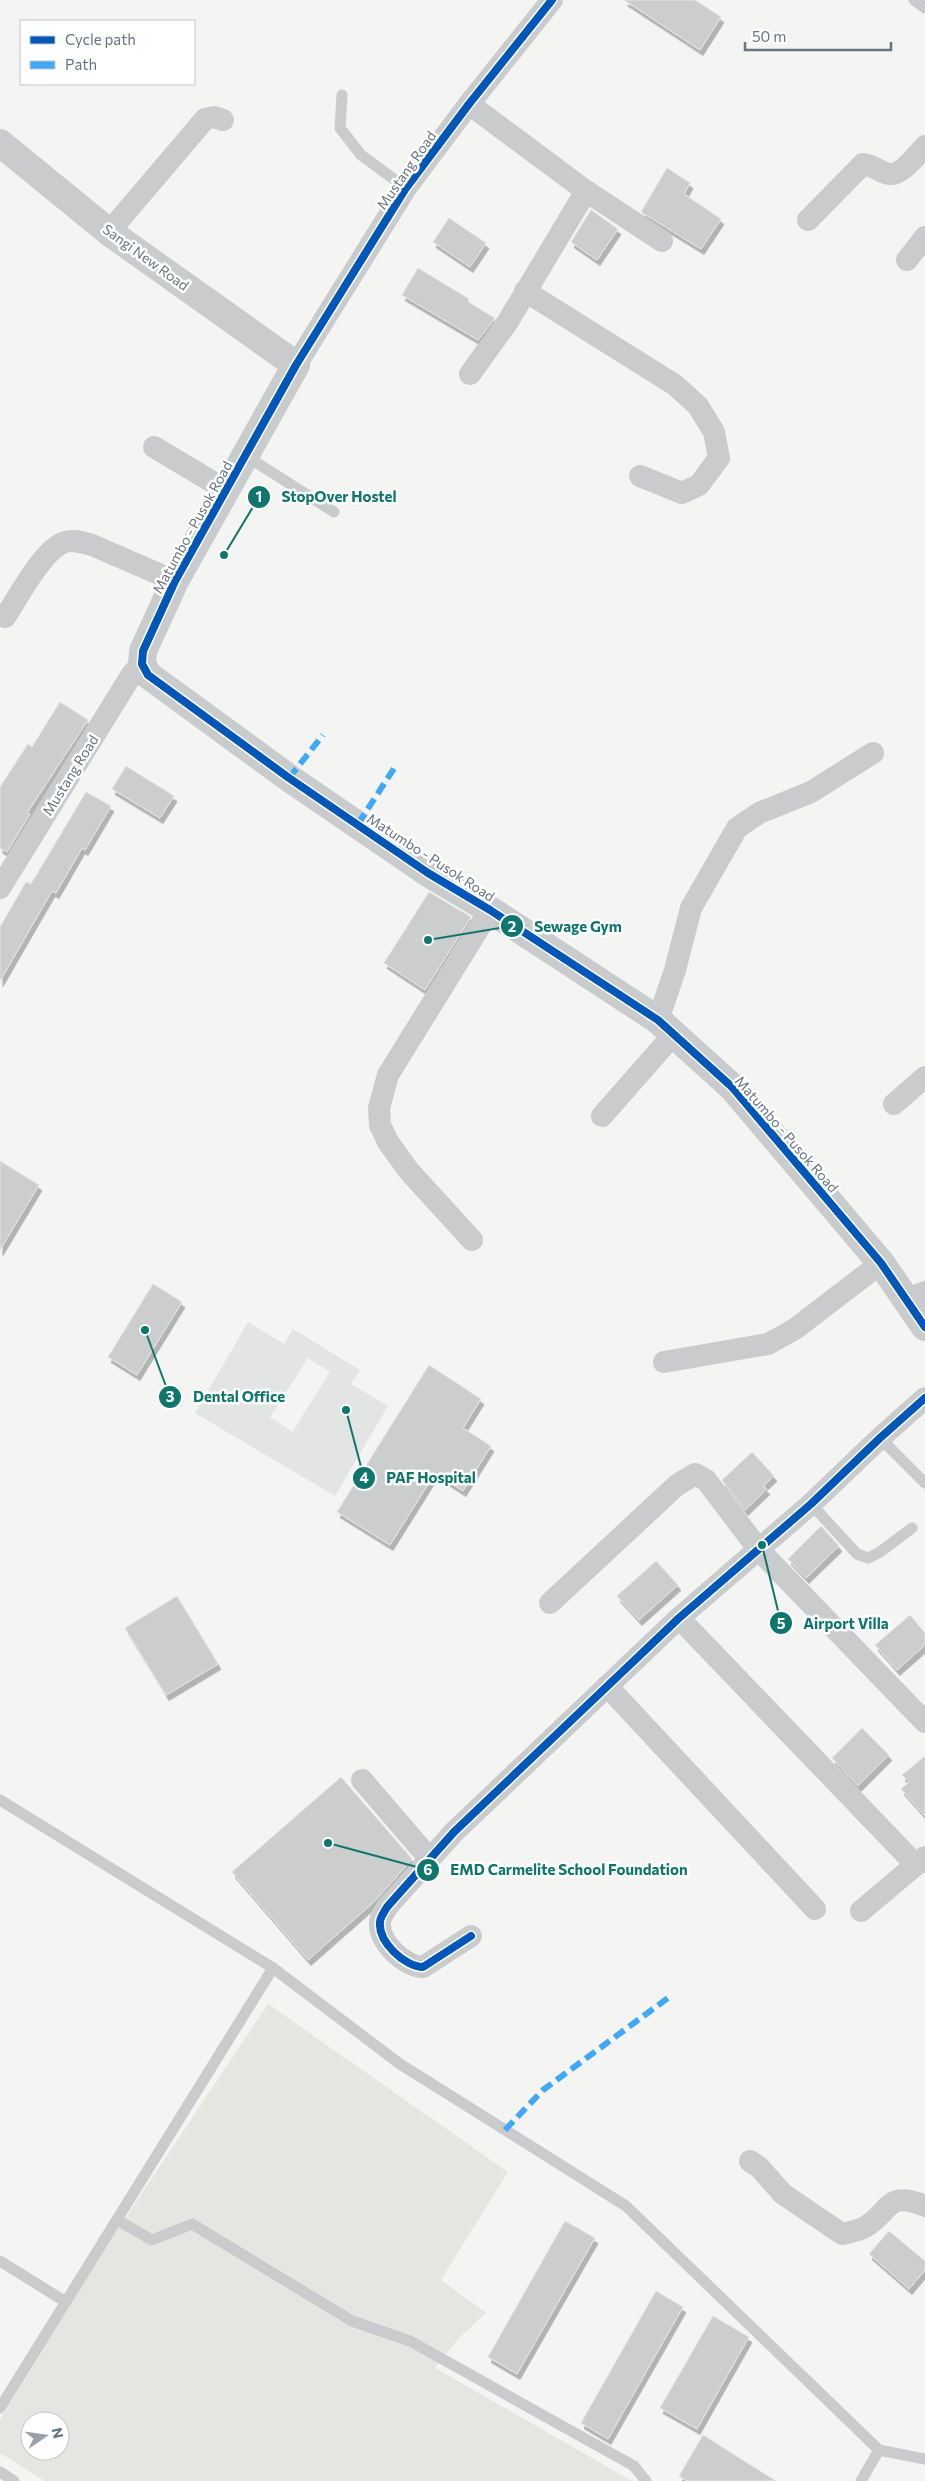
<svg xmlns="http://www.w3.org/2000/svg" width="925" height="2481" viewBox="0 0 925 2481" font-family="Commissioner,sans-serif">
	<defs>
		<filter id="shadow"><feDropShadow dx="3" dy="5.5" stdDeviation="0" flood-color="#0004"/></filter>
	</defs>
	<rect width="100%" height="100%" fill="#f4f4f3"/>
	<!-- built -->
	<path fill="#e3e4e4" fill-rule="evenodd" d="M248,1322L284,1344L293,1329L360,1370L351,1384L388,1406L335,1496L195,1413ZM308,1358L330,1372L292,1432L270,1417Z"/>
	<!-- green -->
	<path fill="#e4e7e1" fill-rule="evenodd" d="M268,2004L508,2172L441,2280L486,2313L458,2339L435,2368L632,2481H45L0,2453V2420L106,2247ZM30,2421H60V2451H30Z"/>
	<!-- building -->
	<g fill="#cccece" stroke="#e3e3e2" filter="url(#shadow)">
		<polygon points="624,0 695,0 721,17 700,50"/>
		<polygon points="667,168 690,183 684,194 721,219 701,249 641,212"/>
		<polygon points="591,210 618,229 597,260 571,242"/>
		<polygon points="449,218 486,243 470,267 433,242"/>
		<polygon points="418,268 469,299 468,302 495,318 478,340 402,295"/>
		<polygon points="60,702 88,720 27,813 30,814 7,852 0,848 0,787 28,744 32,747"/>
		<polygon points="126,766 174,796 160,818 112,789"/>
		<polygon points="86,792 111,806 85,850 82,848 56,893 52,891 0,981 0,927 26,882 31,884"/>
		<polygon points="429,892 471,917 425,990 384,963"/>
		<polygon points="0,1161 39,1185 0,1250"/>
		<polygon points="153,1284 182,1302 137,1375 108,1357"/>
		<polygon points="429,1365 481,1399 463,1428 491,1446 463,1491 435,1473 390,1545 337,1512"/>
		<polygon points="752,1452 774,1476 763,1486 767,1489 745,1510 722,1480"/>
		<polygon points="821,1526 839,1546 806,1578 788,1559"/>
		<polygon points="656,1561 678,1585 639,1620 617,1596"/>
		<polygon points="177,1596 218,1664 166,1695 125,1628"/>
		<polygon points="910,1615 925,1633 925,1645 897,1670 875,1645"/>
		<polygon points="862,1728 889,1755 858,1786 832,1758"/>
		<polygon points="925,1756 925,1816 901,1789 909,1782 902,1775"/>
		<polygon points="341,1777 412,1859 375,1901 308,1960 232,1872"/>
		<polygon points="565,2221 595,2238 517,2374 488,2357"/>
		<polygon points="889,2231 925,2261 925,2270 909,2289 869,2254"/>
		<polygon points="656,2291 683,2307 608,2439 581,2423"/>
		<polygon points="713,2316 749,2337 697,2429 660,2408"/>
		<polygon points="703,2435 776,2481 687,2481 679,2476"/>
	</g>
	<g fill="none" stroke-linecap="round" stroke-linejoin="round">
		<!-- service -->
		<g stroke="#cacbcc" stroke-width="11">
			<polyline points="914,0 925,8"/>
			<polyline points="342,95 340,128 361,155 406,188"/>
			<polyline points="246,456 334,512"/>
			<polyline points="880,1438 925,1483"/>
			<polyline points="811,1504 857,1554 868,1558 880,1552 912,1528"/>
			<polyline points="0,1800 273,1968 400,2064 626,2206 879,2450 925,2459"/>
			<polyline points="117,2220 152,2240 192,2224 352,2321 410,2341 634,2466 646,2481"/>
			<polyline points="0,2261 66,2302"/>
			<polyline points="0,2408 273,1968"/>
			<polyline points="0,2472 14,2481"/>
			<polyline points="861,2481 879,2450"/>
		</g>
		<!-- minor -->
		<g stroke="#cacbcc" stroke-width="22">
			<polyline points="469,104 586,191 662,241"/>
			<path d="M808,220L863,164C873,165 879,172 889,174C901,176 917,155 925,146"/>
			<polyline points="109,232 205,119 214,117 223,120"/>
			<polyline points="907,260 925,237"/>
			<polyline points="525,291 675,385 698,406 714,432 719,458 699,485 682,493 640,476"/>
			<polyline points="296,365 406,188 469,104 552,0"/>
			<polyline points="470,374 507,323 586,191"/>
			<polyline points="154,447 226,490"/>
			<path d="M5,617C18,598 43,549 65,542C73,539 84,543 92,545L175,581"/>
			<polyline points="0,888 132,674 142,664"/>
			<polyline points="658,1020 675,970 691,908 737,828 759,813 811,792 873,753"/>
			<polyline points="894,1104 925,1077"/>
			<polyline points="602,1116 674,1034"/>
			<polyline points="472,1240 409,1171 388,1142 380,1125 379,1108 388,1075 490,910"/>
			<polyline points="906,1299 925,1292"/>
			<polyline points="664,1362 768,1344 795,1329 881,1263"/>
			<polyline points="550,1603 677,1485 695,1474 706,1480 759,1550 925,1722"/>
			<polyline points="679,1618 916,1865"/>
			<polyline points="607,1686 815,1909"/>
			<polyline points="362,1780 429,1858"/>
			<polyline points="861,1911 925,1857"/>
			<path d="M471,1936L423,1967C405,1967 378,1942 380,1922C380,1917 385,1911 387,1907L454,1832L679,1618L811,1504L880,1438L925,1398"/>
			<path d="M750,2161L759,2167L783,2194L842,2234C850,2232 858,2231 865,2227C890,2213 886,2189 925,2206"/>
		</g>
		<!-- tertiary -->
		<polyline stroke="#cacbcc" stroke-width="28" points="0,143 109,232 296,365 175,581 143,651 142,664 148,675 289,778 428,873 490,910 658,1020 732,1087 881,1263 925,1327"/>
		<!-- quiet -->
		<g stroke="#3fa9f5" stroke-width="6" stroke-dasharray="12 6" stroke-linecap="butt">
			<polyline points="289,778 323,735"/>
			<polyline points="358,824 395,767"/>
			<polyline points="505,2130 543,2090 672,1995"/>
		</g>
		<!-- cycleway casing -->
		<g stroke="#fff" stroke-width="11">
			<g id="cycleway">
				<polyline points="552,0 469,104 406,188 296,365 175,581 143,651 142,664 148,675 289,778 428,873 490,910 658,1020 732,1087 881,1263 925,1327"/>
				<path d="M471,1936L423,1967C405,1967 378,1942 380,1922C380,1917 385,1911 387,1907L454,1832L679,1618L811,1504L880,1438L925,1398"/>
			</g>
		</g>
		<!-- cycleway -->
		<use href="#cycleway" stroke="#0057b8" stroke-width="8"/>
	</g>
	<g text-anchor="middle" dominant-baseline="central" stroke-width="5" stroke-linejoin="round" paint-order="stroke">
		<!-- street labels -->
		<g font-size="14" fill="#667381" stroke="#fff">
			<text transform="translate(406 170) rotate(-55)">Mustang Road</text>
			<text transform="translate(146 257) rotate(36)">Sangi New Road</text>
			<text transform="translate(192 527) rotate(-61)">Matumbo - Pusok Road</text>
			<text transform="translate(70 775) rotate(-58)">Mustang Road</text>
			<text transform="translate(431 857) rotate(33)">Matumbo - Pusok Road</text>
			<text transform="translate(787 1134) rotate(49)">Matumbo - Pusok Road</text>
		</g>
	</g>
	<!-- callouts -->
	<path fill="none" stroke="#0f766e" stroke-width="2" d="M224 555L259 497M428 940L512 926M145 1330L170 1397M346 1410L364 1478M762 1545L781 1623M328 1843L428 1870"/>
	<g fill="#0f766e" stroke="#fff" stroke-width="2">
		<circle cx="224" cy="555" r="5"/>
		<circle cx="428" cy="940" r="5"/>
		<circle cx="145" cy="1330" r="5"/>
		<circle cx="346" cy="1410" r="5"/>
		<circle cx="762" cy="1545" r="5"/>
		<circle cx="328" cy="1843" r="5"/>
		<circle cx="259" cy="497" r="12"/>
		<circle cx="512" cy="926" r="12"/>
		<circle cx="170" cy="1397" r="12"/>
		<circle cx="364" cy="1478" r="12"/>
		<circle cx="781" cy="1623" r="12"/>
		<circle cx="428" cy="1870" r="12"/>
	</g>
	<g font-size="15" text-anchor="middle" font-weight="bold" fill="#fff">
		<text x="259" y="502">1</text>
		<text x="512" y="932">2</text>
		<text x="170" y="1402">3</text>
		<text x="364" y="1483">4</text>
		<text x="781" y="1629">5</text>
		<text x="428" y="1875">6</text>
	</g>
	<g font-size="15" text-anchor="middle" font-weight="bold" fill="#0f766e" stroke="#fff" stroke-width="5" stroke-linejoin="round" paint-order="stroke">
		<text x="339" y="502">StopOver Hostel</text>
		<text x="578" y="932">Sewage Gym</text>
		<text x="239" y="1402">Dental Office</text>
		<text x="431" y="1483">PAF Hospital</text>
		<text x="846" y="1629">Airport Villa</text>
		<text x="569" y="1875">EMD Carmelite School Foundation</text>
	</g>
	<!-- legend -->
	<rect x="20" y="20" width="175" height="65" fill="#ffffff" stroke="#c2c7cd"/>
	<rect x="30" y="36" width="25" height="8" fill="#0057b8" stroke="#c2c7cd"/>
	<text x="65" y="45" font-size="15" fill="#667381">Cycle path</text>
	<rect x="30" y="61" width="25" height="8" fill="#3fa9f5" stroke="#c2c7cd"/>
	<text x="65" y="70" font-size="15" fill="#667381">Path</text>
	<!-- north arrow -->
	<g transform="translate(45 2436) rotate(77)"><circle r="24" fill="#ffffff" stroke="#c2c7cd"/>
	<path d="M0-4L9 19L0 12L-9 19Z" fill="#98a0a9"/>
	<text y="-8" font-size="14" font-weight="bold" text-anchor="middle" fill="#667381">N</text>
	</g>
	<!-- scale -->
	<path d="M745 42v8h146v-8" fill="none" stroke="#667381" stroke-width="2.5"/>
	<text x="752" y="42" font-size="15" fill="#667381" stroke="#ffffff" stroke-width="4" paint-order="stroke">50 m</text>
</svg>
